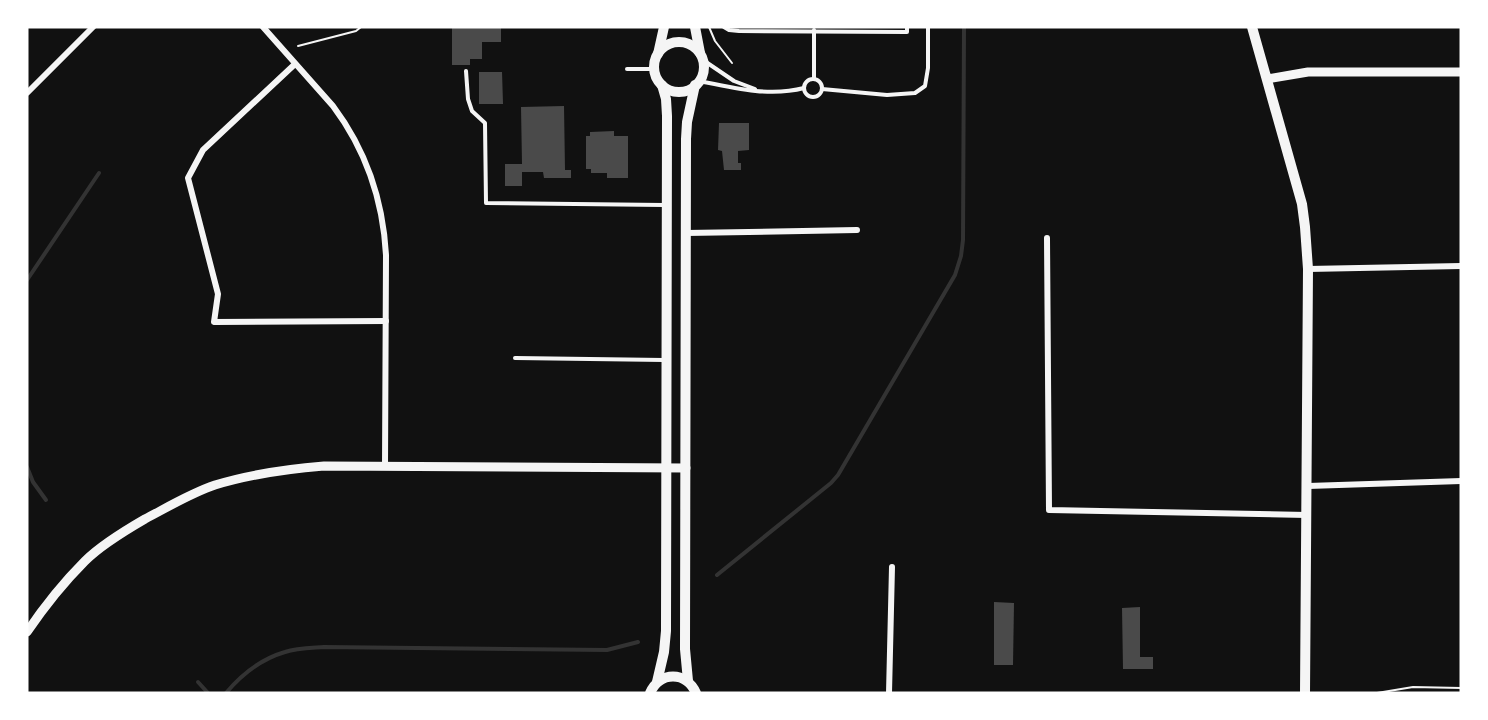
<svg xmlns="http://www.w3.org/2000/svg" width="1488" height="720" viewBox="0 0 1488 720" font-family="'Libre Baskerville',serif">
	<rect width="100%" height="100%" fill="#111"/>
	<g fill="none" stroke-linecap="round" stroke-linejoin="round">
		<!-- stream -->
		<g stroke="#333" stroke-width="4">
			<polyline points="27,280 99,173"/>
			<polyline points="27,467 33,482 46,500"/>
			<polyline points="717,575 831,483 838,475 955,275 961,256 963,240 964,27"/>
			<polyline points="198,682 208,693"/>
			<path d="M226,693C242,674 261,659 285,652C297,648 311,648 324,647L607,650L638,642"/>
		</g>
	</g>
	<!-- building -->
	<g fill="#4a4a4a">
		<polygon points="452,27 501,27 501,42 482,42 482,59 470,59 470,65 452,65"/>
		<polygon points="479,72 502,72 503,104 479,104"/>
		<polygon points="564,106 565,170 571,170 571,178 544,178 543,172 522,172 522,186 505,186 505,164 522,164 521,107"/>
		<polygon points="719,123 749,123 749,150 738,151 738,163 741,163 741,170 724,170 722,151 718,150"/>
		<polygon points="614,131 614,136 628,136 628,178 607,178 607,173 591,173 591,169 586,169 586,136 590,136 590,132"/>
		<polygon points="994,602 1014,603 1013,665 994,665"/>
		<polygon points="1140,607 1140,657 1153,657 1153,669 1123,669 1122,608"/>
	</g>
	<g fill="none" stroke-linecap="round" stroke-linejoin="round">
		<!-- path -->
		<g stroke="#f5f5f5" stroke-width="2">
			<polyline points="709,27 715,41 732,63"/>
			<polyline points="298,46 356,31 361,27"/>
			<polyline points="1377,693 1413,687 1461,688"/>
		</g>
		<!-- service -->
		<g stroke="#f5f5f5" stroke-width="4">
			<polyline points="724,27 729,30 739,31 907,32 907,27"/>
			<polyline points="703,60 734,81 755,89"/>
			<polyline points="627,69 654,69"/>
			<polyline points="466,71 468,99 472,111 485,123 486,203 664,205"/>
			<polyline points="814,78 814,30"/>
			<circle cx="813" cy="88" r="9"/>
			<path d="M699,81C733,88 770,97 804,88"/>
			<polyline points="822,89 887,95 915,93 925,86 928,68 928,27"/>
			<polyline points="515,358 664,360"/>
		</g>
		<!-- minor -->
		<g stroke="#f5f5f5" stroke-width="6">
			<path d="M263,27L333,106C366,150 383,200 386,255L385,466"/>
			<polyline points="295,64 203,150 188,178 218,294 214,322 386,321"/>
			<polyline points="27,93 93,27"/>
			<polyline points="686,233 857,230"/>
			<polyline points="1047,238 1049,510 1307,515"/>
			<polyline points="1308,269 1461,266"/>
			<polyline points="1308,486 1461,481"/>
			<polyline points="889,693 892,567"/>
		</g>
		<!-- tertiary -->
		<g stroke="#f5f5f5" stroke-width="9">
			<polyline points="1267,79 1308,72 1461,72"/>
			<path d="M27,632C44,607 63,583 85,561C101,545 126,530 145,519C168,507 191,493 215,485C251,474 287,469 324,466L686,468"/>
		</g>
		<!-- secondary -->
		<g stroke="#f5f5f5" stroke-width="10">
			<polyline points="695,27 700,53"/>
			<polyline points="1252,27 1302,204 1305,227 1308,269 1305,693"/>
			<circle cx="679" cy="67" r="25"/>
			<polyline points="658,54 664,27"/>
			<polyline points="688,681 685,649 686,139 687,122 695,85"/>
			<polyline points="657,682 664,652 666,631 667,116 666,99 662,85"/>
			<path d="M650,693C660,671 686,671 696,693"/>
		</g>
	</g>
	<!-- border -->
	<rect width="1488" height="720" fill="none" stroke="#ffffff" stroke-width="57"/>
</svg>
